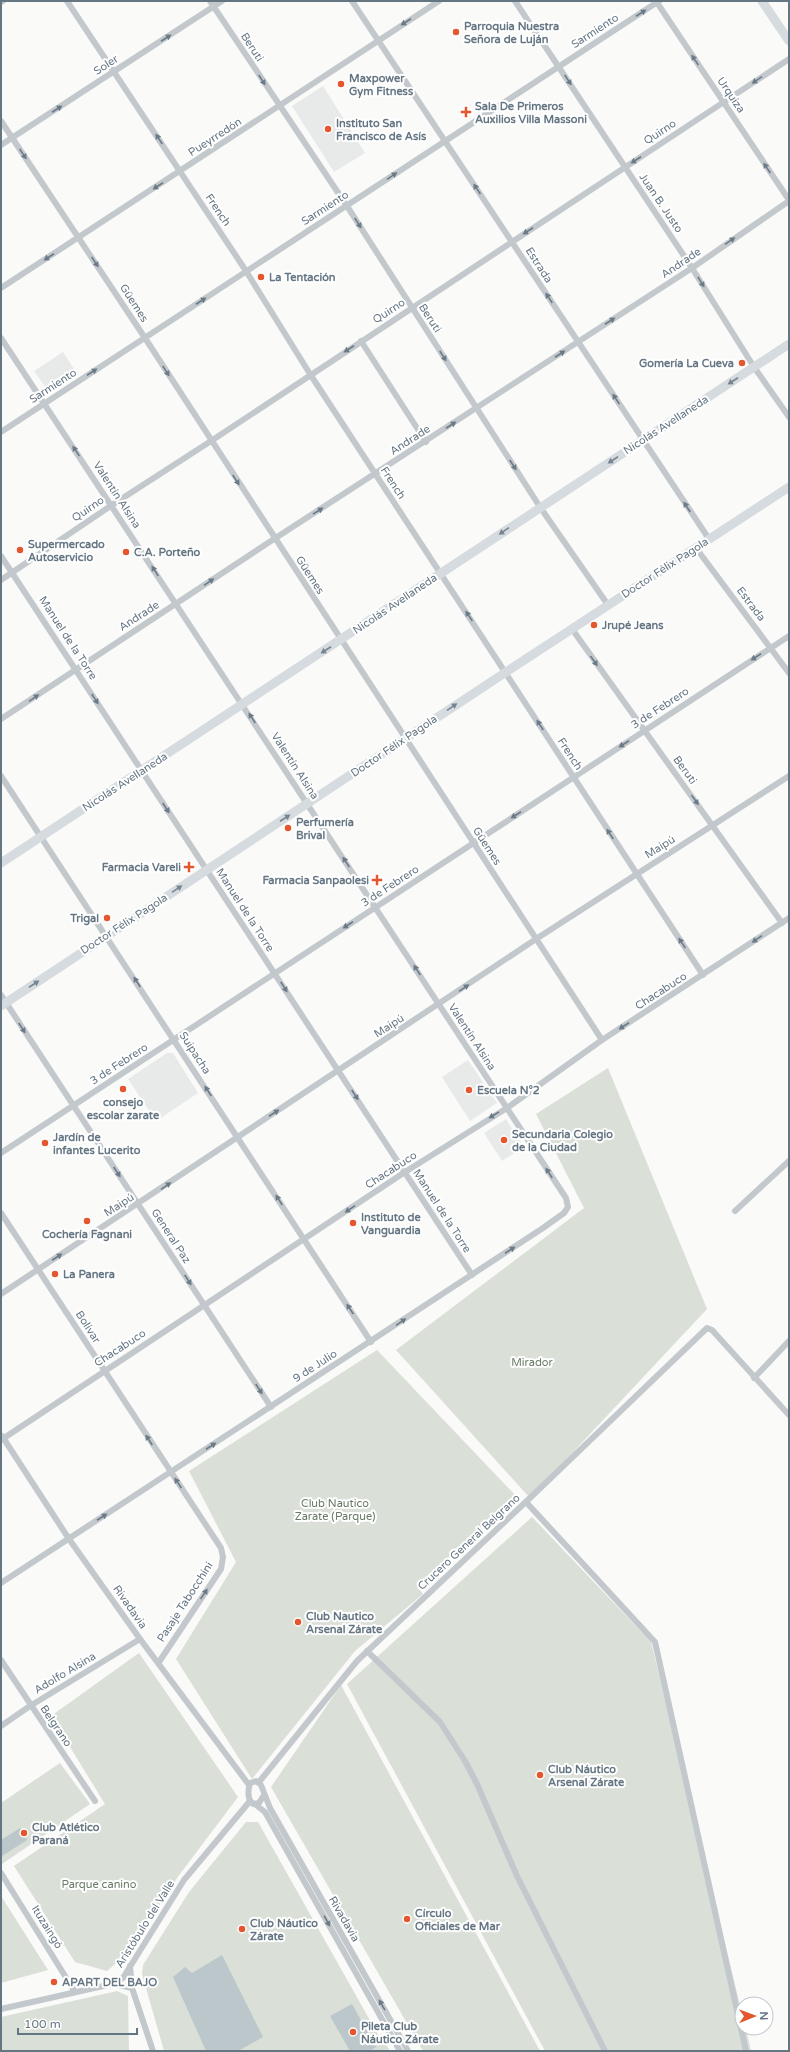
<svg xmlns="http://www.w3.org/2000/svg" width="790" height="2052" viewBox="0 0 790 2052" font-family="'Varela Round',sans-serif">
	<rect width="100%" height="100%" fill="#fafaf8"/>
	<!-- built -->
	<g fill="#e8e9e9">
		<polygon points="323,86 365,153 334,172 292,106"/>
		<polygon points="63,352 76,372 48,391 34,371"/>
		<polygon points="167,1053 173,1053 198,1093 156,1121 128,1079"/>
		<polygon points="468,1060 497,1103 470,1121 442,1077"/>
		<polygon points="506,1119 524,1147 502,1161 484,1133"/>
	</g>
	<!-- green -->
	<g fill="#dadfd7">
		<polygon points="608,1068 707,1309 530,1498 396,1350 584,1208 536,1114"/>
		<polygon points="377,1350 516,1496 417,1586 423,1594 355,1651 252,1779 176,1659 236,1562 189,1471"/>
		<polygon points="532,1517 651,1642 742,2013 742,2028 746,2028 751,2051 545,2051 347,1684"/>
		<polygon points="139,1653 238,1797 177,1878 129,1952 107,1971 75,1962 14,1866 105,1804 51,1716"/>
		<polygon points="341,1685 540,2051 423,2051 271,1787"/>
		<polygon points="60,1763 90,1804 2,1864 1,1803"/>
		<polygon points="246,1822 258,1822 380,2038 382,2037 390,2051 164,2051 142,1974 143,1965 189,1892"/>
		<polygon points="1,1896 48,1970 1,1983"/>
		<polygon points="117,1991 128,1996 129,2051 1,2051 1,2017"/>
	</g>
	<!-- water -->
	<g fill="#bbc7cb">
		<polygon points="20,1828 27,1840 2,1856 1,1840"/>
		<polygon points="222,1955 263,2037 238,2051 206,2051 173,1977 185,1967 192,1973"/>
		<polygon points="352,2004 376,2047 370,2051 350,2051 330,2016"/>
	</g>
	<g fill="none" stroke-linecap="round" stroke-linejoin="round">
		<!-- street -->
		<g stroke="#c3c8cc" stroke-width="6">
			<polyline points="67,1 246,271 310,374 703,975"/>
			<polyline points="210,1 347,206 540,507 608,605"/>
			<polyline points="352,1 709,539"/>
			<polyline points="515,1 692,268 754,367 789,417"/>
			<polyline points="656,1 789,200"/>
			<polyline points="1,2 3,1"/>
			<polyline points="1,121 145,338 602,1040"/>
			<polyline points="1,145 222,1"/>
			<polyline points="1,288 439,1"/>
			<polyline points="1,338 566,1198 568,1207 564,1213 543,1228 1,1583"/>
			<polyline points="361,341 426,442"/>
			<polyline points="1,432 659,1"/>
			<polyline points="696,548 789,673"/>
			<polyline points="1,556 472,1275"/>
			<polyline points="1,580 112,505 211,441 789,59"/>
			<polyline points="572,629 782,923"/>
			<polyline points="1,719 274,539 692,268 789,201"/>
			<polyline points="1,776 371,1342"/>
			<polyline points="1,995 271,1407"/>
			<polyline points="1,1153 789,636"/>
			<polyline points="735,1211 789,1161"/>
			<polyline points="1,1213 221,1548 223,1557 221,1569 159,1662"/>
			<polyline points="1,1294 536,939 789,776"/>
			<polyline points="754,1378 789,1341"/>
			<polyline points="2,1436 69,1539 140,1639 249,1785"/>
			<polyline points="1,1440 405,1172 507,1108 602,1040 789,918"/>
			<polyline points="526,1502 655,1642 746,2051"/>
			<polyline points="367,1651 440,1722 465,1761 477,1784 517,1876 605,2051"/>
			<polyline points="1,1660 95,1801"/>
			<polyline points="1,1726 30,1706 140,1639"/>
			<polyline points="259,1782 357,1661 530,1498 707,1328 712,1330 789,1415"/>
			<path d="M264,1795L259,1803L253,1804C247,1799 248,1790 250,1783L256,1781L261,1785L270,1808L408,2051"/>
			<polyline points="256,1805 265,1812 400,2051"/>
			<polyline points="1,1873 75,1992"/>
			<polyline points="130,1966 132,1988 153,2051"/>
			<polyline points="114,1984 132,1988"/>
			<polyline points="1,2009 112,1984 123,1978 184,1880 250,1801"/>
		</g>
		<!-- secondary -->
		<g stroke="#d6dbdf" stroke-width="9">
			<polyline points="762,1 789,41"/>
			<polyline points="1,863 789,344"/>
			<polyline points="1,1006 506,672 789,487"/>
		</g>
	</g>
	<!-- one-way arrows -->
	<defs><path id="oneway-solid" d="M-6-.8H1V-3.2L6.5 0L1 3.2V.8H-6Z"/></defs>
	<g fill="#6a7a87">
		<use href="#oneway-solid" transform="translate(641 13) rotate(-33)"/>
		<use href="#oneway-solid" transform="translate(406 22) rotate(147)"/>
		<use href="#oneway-solid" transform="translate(166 38) rotate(-33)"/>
		<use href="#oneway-solid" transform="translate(695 60) rotate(-124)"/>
		<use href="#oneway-solid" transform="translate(262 80) rotate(57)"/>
		<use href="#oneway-solid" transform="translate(568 80) rotate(57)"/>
		<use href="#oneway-solid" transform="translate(757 80) rotate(146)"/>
		<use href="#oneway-solid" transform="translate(57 109) rotate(-33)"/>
		<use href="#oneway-solid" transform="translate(159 139) rotate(-123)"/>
		<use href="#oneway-solid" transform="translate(23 154) rotate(56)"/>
		<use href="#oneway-solid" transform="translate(636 160) rotate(147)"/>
		<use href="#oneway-solid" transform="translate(767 168) rotate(-124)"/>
		<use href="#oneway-solid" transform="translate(392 176) rotate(-34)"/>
		<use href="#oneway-solid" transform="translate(158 186) rotate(147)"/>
		<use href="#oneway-solid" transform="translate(477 189) rotate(-124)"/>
		<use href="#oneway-solid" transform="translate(358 223) rotate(57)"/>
		<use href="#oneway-solid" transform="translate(528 231) rotate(147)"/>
		<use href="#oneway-solid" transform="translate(730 241) rotate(-34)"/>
		<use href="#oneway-solid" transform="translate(49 257) rotate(147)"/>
		<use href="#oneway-solid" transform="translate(95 262) rotate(57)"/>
		<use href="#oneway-solid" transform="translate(701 282) rotate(58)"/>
		<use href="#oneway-solid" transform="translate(549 298) rotate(-123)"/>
		<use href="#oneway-solid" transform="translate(201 301) rotate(-33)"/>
		<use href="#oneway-solid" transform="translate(610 321) rotate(-33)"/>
		<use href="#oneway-solid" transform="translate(349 349) rotate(147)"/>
		<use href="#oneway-solid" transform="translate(560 354) rotate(-33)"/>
		<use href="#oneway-solid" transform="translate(443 356) rotate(57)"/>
		<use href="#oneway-solid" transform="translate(166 371) rotate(57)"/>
		<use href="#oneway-solid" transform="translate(92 372) rotate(-33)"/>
		<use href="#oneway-solid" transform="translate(616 399) rotate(-124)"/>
		<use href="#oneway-solid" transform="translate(451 425) rotate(-33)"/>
		<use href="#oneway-solid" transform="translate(76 451) rotate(-124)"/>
		<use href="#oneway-solid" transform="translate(513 465) rotate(57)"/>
		<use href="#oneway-solid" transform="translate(236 480) rotate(57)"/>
		<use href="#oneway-solid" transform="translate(687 507) rotate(-123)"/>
		<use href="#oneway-solid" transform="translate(318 511) rotate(-32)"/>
		<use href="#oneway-solid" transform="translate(155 571) rotate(-123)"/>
		<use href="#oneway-solid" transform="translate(209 582) rotate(-34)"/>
		<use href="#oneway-solid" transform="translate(469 616) rotate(-124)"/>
		<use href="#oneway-solid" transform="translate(756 657) rotate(147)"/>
		<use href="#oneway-solid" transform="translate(594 661) rotate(55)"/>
		<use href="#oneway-solid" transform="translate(34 698) rotate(-34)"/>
		<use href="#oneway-solid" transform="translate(95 699) rotate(57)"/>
		<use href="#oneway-solid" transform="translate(252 718) rotate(-123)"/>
		<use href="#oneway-solid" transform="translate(540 725) rotate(-123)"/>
		<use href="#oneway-solid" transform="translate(624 744) rotate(147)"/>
		<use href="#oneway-solid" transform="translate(695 800) rotate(54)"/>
		<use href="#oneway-solid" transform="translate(166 808) rotate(57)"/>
		<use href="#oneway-solid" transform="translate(516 815) rotate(147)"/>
		<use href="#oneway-solid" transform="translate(610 834) rotate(-123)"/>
		<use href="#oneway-solid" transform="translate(346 862) rotate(-123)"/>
		<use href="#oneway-solid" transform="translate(348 925) rotate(147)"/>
		<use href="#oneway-solid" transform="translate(757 939) rotate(146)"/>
		<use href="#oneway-solid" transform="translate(682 943) rotate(-123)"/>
		<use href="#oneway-solid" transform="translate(417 970) rotate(-123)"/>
		<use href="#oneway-solid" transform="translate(137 982) rotate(-123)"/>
		<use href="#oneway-solid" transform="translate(284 987) rotate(57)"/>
		<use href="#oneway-solid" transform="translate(464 988) rotate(-34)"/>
		<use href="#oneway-solid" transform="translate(624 1026) rotate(147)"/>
		<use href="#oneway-solid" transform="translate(22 1028) rotate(57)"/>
		<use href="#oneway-solid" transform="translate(208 1091) rotate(-123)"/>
		<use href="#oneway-solid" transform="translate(355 1095) rotate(57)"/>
		<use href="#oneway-solid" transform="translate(274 1113) rotate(-33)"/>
		<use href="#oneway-solid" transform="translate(494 1115) rotate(148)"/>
		<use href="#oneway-solid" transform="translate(117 1172) rotate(57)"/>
		<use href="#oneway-solid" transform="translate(549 1173) rotate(-123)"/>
		<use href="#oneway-solid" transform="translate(166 1186) rotate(-34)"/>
		<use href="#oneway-solid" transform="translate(279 1200) rotate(-123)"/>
		<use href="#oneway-solid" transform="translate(350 1209) rotate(146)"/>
		<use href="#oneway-solid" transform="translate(510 1250) rotate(-33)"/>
		<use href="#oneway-solid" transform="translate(57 1257) rotate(-33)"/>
		<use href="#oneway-solid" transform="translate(188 1280) rotate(57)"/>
		<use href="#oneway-solid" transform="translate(350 1309) rotate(-123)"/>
		<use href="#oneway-solid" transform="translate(401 1322) rotate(-34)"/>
		<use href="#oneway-solid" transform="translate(259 1389) rotate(57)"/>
		<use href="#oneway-solid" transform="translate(149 1440) rotate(-123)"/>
		<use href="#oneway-solid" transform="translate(211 1446) rotate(-33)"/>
		<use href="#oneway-solid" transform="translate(178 1483) rotate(-124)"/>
		<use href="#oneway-solid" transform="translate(102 1517) rotate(-33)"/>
		<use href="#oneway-solid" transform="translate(204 1594) rotate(-56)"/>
		<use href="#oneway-solid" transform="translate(327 1921) rotate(61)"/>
		<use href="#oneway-solid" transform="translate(382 2005) rotate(-120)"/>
	</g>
	<g fill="#768591">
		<use href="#oneway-solid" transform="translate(733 381) rotate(147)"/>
		<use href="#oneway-solid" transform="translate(613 460) rotate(147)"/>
		<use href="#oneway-solid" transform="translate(504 531) rotate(146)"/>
		<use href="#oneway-solid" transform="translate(326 650) rotate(147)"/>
		<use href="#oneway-solid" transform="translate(452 707) rotate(-34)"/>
		<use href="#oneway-solid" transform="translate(285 818) rotate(-33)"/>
		<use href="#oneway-solid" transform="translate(177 889) rotate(-34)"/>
		<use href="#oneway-solid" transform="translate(34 984) rotate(-33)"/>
	</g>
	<!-- markers -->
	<g fill="#e4572e" stroke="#fff" stroke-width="1.5">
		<circle cx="456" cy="32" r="4"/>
		<circle cx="341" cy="84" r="4"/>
		<path d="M464 106h4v4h4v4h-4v4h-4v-4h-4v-4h4z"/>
		<circle cx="328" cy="129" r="4"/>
		<circle cx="261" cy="277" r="4"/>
		<circle cx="742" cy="363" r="4"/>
		<circle cx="20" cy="550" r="4"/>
		<circle cx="126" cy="552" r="4"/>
		<circle cx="594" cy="625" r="4"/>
		<circle cx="288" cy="828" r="4"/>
		<path d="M187 861h4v4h4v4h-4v4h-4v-4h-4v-4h4z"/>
		<path d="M375 874h4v4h4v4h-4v4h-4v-4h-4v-4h4z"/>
		<circle cx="107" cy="918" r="4"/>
		<circle cx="123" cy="1089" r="4"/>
		<circle cx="469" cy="1090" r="4"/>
		<circle cx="504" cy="1140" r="4"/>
		<circle cx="45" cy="1143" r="4"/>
		<circle cx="87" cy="1221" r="4"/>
		<circle cx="353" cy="1223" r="4"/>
		<circle cx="55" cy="1274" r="4"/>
		<circle cx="298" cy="1622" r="4"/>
		<circle cx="540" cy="1775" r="4"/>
		<circle cx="24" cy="1833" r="4"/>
		<circle cx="407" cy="1919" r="4"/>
		<circle cx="242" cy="1929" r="4"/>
		<circle cx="54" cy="1982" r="4"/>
		<circle cx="353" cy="2032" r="4"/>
	</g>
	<g text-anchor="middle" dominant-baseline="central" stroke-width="4" stroke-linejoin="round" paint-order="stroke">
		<!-- poi labels -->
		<g font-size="11" font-weight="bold" fill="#657683" stroke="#fff" text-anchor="start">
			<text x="464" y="26">Parroquia Nuestra<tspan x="464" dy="13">Señora de Luján</tspan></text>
			<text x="349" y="78">Maxpower<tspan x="349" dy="13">Gym Fitness</tspan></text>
			<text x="475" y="106">Sala De Primeros<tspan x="475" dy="13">Auxilios Villa Massoni</tspan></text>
			<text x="336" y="123">Instituto San<tspan x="336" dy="13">Francisco de Asís</tspan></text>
			<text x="269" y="277">La Tentación</text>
			<text x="734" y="363" text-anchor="end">Gomería La Cueva</text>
			<text x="28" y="544">Supermercado<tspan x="28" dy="13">Autoservicio</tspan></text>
			<text x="134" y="552">C.A. Porteño</text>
			<text x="602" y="625">Jrupé Jeans</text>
			<text x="296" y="822">Perfumería<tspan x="296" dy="13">Brival</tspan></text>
			<text x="181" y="867" text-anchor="end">Farmacia Vareli</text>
			<text x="369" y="880" text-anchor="end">Farmacia Sanpaolesi</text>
			<text x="99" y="918" text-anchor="end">Trigal</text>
			<text x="477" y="1090">Escuela N°2</text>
			<text x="123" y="1102" text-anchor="middle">consejo<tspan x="123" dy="13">escolar zarate</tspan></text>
			<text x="512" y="1134">Secundaria Colegio<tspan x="512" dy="13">de la Ciudad</tspan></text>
			<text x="53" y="1137">Jardín de<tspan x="53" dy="13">infantes Lucerito</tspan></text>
			<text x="361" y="1217">Instituto de<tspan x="361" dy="13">Vanguardia</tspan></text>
			<text x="87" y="1234" text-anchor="middle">Cochería Fagnani</text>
			<text x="63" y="1274">La Panera</text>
			<text x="306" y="1616">Club Nautico<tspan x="306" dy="13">Arsenal Zárate</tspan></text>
			<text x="548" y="1769">Club Náutico<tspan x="548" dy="13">Arsenal Zárate</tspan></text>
			<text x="32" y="1827">Club Atlético<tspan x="32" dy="13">Paraná</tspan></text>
			<text x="415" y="1913">Círculo<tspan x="415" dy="13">Oficiales de Mar</tspan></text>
			<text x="250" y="1923">Club Náutico<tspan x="250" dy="13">Zárate</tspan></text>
			<text x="62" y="1982">APART DEL BAJO</text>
			<text x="361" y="2026">Pileta Club<tspan x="361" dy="13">Náutico Zárate</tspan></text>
		</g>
		<!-- street labels -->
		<g font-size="11" fill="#657683" stroke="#fff">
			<text transform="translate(595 31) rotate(-33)">Sarmiento</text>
			<text transform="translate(252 47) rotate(57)">Beruti</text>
			<text transform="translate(106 65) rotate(-33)">Soler</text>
			<text transform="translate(731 95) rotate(56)">Urquiza</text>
			<text transform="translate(660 132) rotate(-33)">Quirno</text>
			<text transform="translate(215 137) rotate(-33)">Pueyrredón</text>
			<text transform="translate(661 203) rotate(56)">Juan B. Justo</text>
			<text transform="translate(325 208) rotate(-33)">Sarmiento</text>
			<text transform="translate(218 210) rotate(56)">French</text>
			<text transform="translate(681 263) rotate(-34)">Andrade</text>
			<text transform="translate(539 265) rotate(57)">Estrada</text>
			<text transform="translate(134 303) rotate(57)">Güemes</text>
			<text transform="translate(389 311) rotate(-33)">Quirno</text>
			<text transform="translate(430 318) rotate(57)">Beruti</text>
			<text transform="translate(53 386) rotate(-33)">Sarmiento</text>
			<text transform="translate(666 425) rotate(-33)">Nicolás Avellaneda</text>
			<text transform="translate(410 440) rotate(-33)">Andrade</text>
			<text transform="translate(393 483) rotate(57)">French</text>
			<text transform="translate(117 495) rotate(57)">Valentín Alsina</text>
			<text transform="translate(88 509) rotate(-34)">Quirno</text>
			<text transform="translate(665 568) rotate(-33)">Doctor Félix Pagola</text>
			<text transform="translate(310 575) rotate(57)">Güemes</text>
			<text transform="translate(395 604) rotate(-34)">Nicolás Avellaneda</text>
			<text transform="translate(751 604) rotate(53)">Estrada</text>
			<text transform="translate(139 616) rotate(-33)">Andrade</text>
			<text transform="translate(68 638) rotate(57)">Manuel de la Torre</text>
			<text transform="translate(660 708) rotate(-33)">3 de Febrero</text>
			<text transform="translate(394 746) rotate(-34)">Doctor Félix Pagola</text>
			<text transform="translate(570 754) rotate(57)">French</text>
			<text transform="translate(295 766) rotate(57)">Valentín Alsina</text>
			<text transform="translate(685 770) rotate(54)">Beruti</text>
			<text transform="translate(125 782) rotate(-33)">Nicolás Avellaneda</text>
			<text transform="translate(487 846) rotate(57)">Güemes</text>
			<text transform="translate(660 847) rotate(-32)">Maipú</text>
			<text transform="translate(390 886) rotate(-33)">3 de Febrero</text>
			<text transform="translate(245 910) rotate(57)">Manuel de la Torre</text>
			<text transform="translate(124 924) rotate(-33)">Doctor Félix Pagola</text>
			<text transform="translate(661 991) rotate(-33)">Chacabuco</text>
			<text transform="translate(389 1026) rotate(-33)">Maipú</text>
			<text transform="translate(472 1037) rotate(57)">Valentín Alsina</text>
			<text transform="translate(195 1053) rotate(57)">Suipacha</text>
			<text transform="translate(119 1064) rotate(-33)">3 de Febrero</text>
			<text transform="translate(391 1170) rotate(-33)">Chacabuco</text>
			<text transform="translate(119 1205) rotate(-33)">Maipú</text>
			<text transform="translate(442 1211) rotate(57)">Manuel de la Torre</text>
			<text transform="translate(171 1236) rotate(57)">General Paz</text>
			<text transform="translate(88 1327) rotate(57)">Bolívar</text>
			<text transform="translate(120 1348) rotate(-33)">Chacabuco</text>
			<text transform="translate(315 1366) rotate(-33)">9 de Julio</text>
			<text transform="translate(469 1542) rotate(-43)">Crucero General Belgrano</text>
			<text transform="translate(185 1602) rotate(-57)">Pasaje Tabocchini</text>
			<text transform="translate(130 1607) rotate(55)">Rivadavia</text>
			<text transform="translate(65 1673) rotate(-31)">Adolfo Alsina</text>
			<text transform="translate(56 1726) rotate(56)">Belgrano</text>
			<text transform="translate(344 1919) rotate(60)">Rivadavia</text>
			<text transform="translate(145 1924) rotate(-58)">Aristóbulo del Valle</text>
			<text transform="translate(47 1927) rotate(58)">Ituzaingó</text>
		</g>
		<!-- park labels -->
		<g font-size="11" fill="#687a64" stroke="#fff">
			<text x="532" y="1362">Mirador</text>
			<text x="335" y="1503">Club Nautico<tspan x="335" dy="13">Zarate (Parque)</tspan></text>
			<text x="99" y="1884">Parque canino</text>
		</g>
	</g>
	<!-- border -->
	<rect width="790" height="2052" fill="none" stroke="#657683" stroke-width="4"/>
	<!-- north arrow -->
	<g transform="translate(754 2016) rotate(89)"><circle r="19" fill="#ffffff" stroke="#c1c8cd"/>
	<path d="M0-3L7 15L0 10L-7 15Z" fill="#e4572e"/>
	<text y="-6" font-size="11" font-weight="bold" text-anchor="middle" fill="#657683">N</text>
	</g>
	<!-- scale -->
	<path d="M18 2028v6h119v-6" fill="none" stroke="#657683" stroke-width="2"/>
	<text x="24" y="2028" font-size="12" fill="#657683" stroke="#ffffff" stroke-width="3" paint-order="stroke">100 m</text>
</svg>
